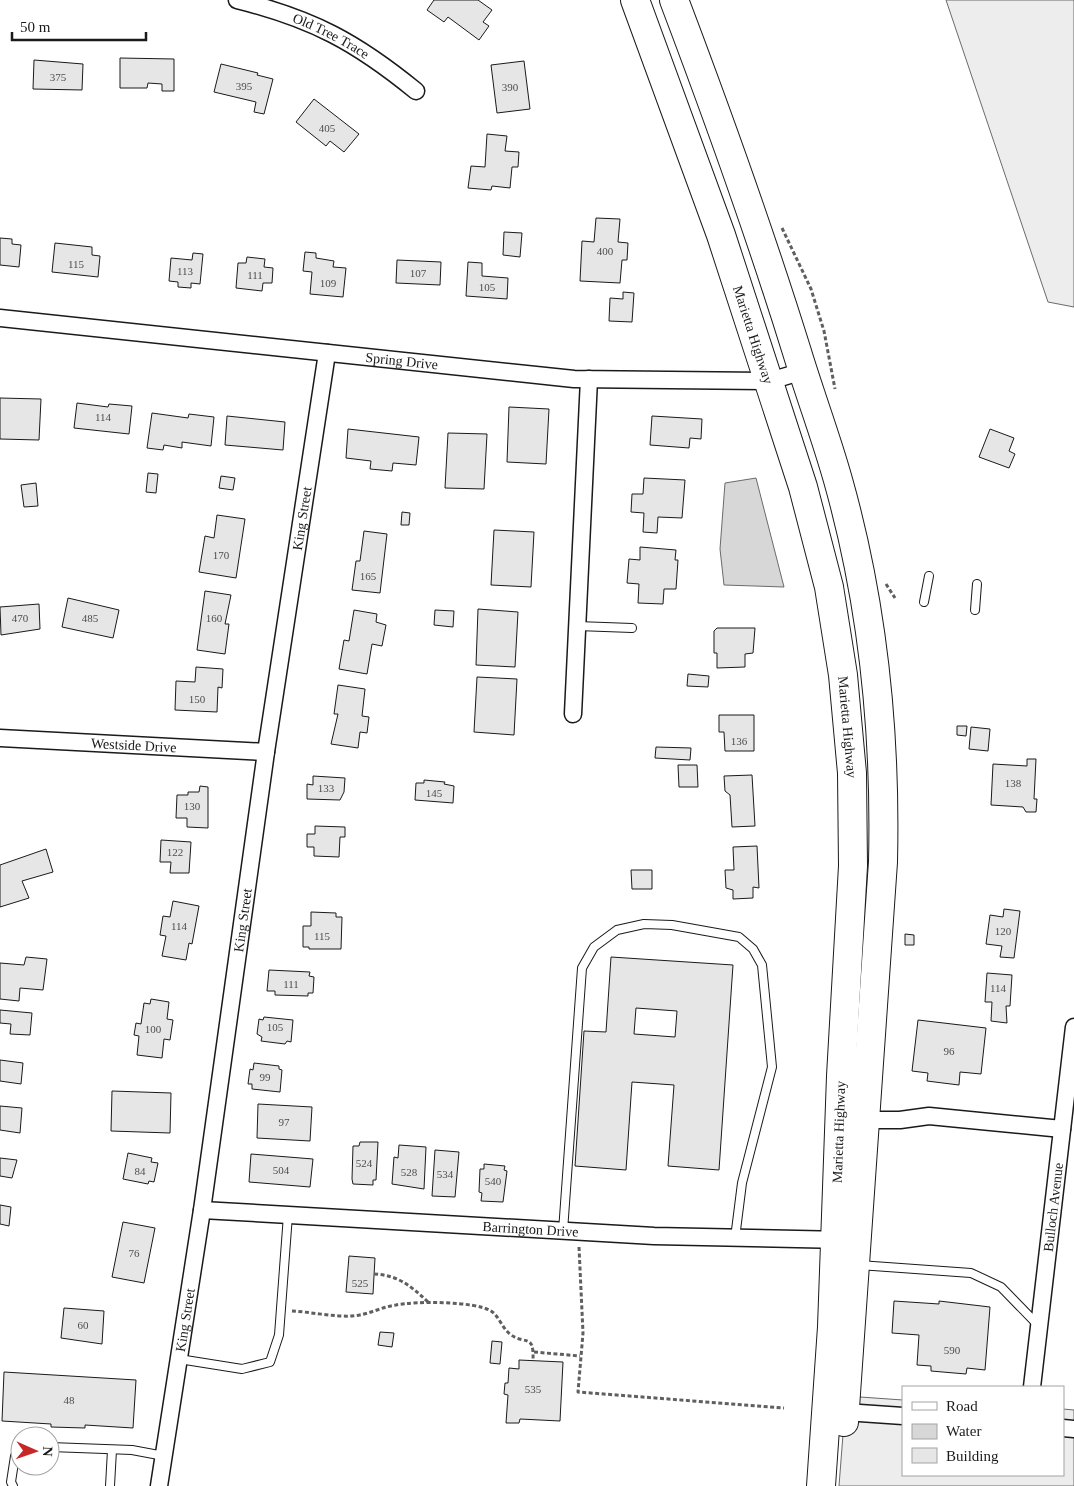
<svg xmlns="http://www.w3.org/2000/svg" width="1074" height="1486" viewBox="0 0 1074 1486" font-family="'Times New Roman',serif">
	<rect width="100%" height="100%" fill="#fff"/>
	<!-- built -->
	<g fill="#ededed" stroke="#6a6a6a">
		<polygon points="946,0 1074,0 1074,307 1048,302"/>
		<polygon points="846,1396 903,1400 903,1475 1063,1475 1063,1409 1074,1410 1074,1486 839,1486"/>
	</g>
	<!-- water -->
	<polygon fill="#d7d7d7" stroke="#6a6a6a" points="756,478 784,587 724,585 720,549 725,483"/>
	<!-- building -->
	<g fill="#e6e6e6" stroke="#1a1a1a" fill-rule="evenodd">
		<polygon points="434,0 478,0 492,10 483,22 489,26 479,40 448,17 444,22 427,10"/>
		<polygon points="120,58 174,59 174,91 162,91 162,84 148,83 147,88 120,88"/>
		<polygon points="34,60 83,64 82,90 33,89"/>
		<polygon points="524,61 530,109 497,113 491,65"/>
		<polygon points="221,64 258,73 257,75 273,79 264,114 254,112 256,102 214,92"/>
		<polygon points="314,99 359,134 344,152 330,141 326,146 296,122"/>
		<polygon points="487,134 507,136 505,151 519,152 518,167 512,167 510,188 492,186 491,190 468,188 471,166 485,167"/>
		<polygon points="596,218 620,219 618,242 628,243 627,260 622,260 620,283 580,281 582,241 594,242"/>
		<polygon points="504,232 522,233 520,257 503,255"/>
		<polygon points="0,238 12,239 12,244 21,245 19,267 0,265"/>
		<polygon points="55,243 92,247 92,255 100,256 98,277 52,272"/>
		<polygon points="305,252 316,253 316,258 334,261 333,267 346,268 343,297 310,294 312,272 303,271"/>
		<polygon points="193,253 203,254 200,284 191,283 191,288 178,287 178,282 169,281 171,258 192,260"/>
		<polygon points="247,257 265,259 264,267 273,268 272,283 263,283 262,291 236,288 238,263 246,263"/>
		<polygon points="397,260 441,262 440,285 396,283"/>
		<polygon points="468,262 482,263 482,276 508,278 507,299 466,296"/>
		<polygon points="623,292 634,293 632,322 609,321 610,298 623,299"/>
		<polygon points="0,398 41,399 39,440 0,439"/>
		<polygon points="77,403 108,407 109,404 132,406 129,434 74,428"/>
		<polygon points="509,407 549,409 546,464 507,462"/>
		<polygon points="152,413 188,418 189,414 214,417 211,446 182,442 182,448 164,445 163,450 147,448"/>
		<polygon points="227,416 285,422 283,450 225,445"/>
		<polygon points="652,416 702,419 701,439 690,438 689,448 650,445"/>
		<polygon points="348,429 419,437 416,465 393,463 392,471 370,469 371,461 346,458"/>
		<polygon points="990,429 1014,438 1009,451 1015,454 1009,468 979,457"/>
		<polygon points="448,433 487,434 484,489 445,488"/>
		<polygon points="148,473 158,474 156,493 146,492"/>
		<polygon points="221,476 235,478 233,490 219,488"/>
		<polygon points="644,478 685,480 682,518 658,517 657,533 643,532 644,513 631,512 632,494 643,494"/>
		<polygon points="36,483 38,506 24,507 21,485"/>
		<polygon points="402,512 410,513 409,525 401,525"/>
		<polygon points="217,515 245,519 236,578 199,572 205,536 214,538"/>
		<polygon points="494,530 534,532 531,587 491,585"/>
		<polygon points="364,531 387,534 380,593 352,590 356,561 360,561"/>
		<polygon points="640,547 676,550 675,560 678,560 676,589 664,589 663,604 638,603 639,584 627,583 629,559 640,560"/>
		<polygon points="205,591 231,595 225,624 229,624 225,654 197,650"/>
		<polygon points="68,598 119,610 113,638 62,627"/>
		<polygon points="39,604 40,629 1,635 0,607"/>
		<polygon points="478,609 518,612 515,667 476,665"/>
		<polygon points="354,610 377,614 376,622 386,625 382,646 372,644 367,674 339,669 344,640 349,641"/>
		<polygon points="435,610 454,611 453,627 434,625"/>
		<polygon points="717,628 755,628 753,653 745,654 745,667 717,668 717,653 714,653 714,631"/>
		<polygon points="196,667 223,669 222,688 218,687 217,712 175,710 176,681 195,682"/>
		<polygon points="688,674 709,676 708,687 687,686"/>
		<polygon points="477,677 517,679 514,735 474,732"/>
		<polygon points="338,685 365,689 362,716 369,717 367,733 360,732 358,748 331,744 338,714 334,714"/>
		<polygon points="719,715 754,715 754,751 725,751 724,732 719,732"/>
		<polygon points="957,726 967,726 966,736 957,735"/>
		<polygon points="971,727 990,729 988,751 969,749"/>
		<polygon points="656,747 691,748 690,760 655,758"/>
		<polygon points="1027,759 1036,759 1034,799 1037,799 1036,812 1026,812 1023,807 991,805 993,764 1027,766"/>
		<polygon points="678,765 697,765 698,787 679,787"/>
		<polygon points="752,775 755,826 732,827 730,795 725,791 724,776"/>
		<polygon points="313,776 345,778 344,792 340,800 307,799 307,784 313,785"/>
		<polygon points="424,780 445,782 444,784 454,786 453,803 415,800 416,783 424,783"/>
		<polygon points="200,786 208,787 208,828 187,827 187,818 176,818 177,795 188,795 188,792 199,792"/>
		<polygon points="315,826 345,827 345,837 340,837 339,857 314,856 314,847 307,847 307,834 315,834"/>
		<polygon points="161,840 191,842 189,873 170,873 171,862 160,862"/>
		<polygon points="757,846 759,888 753,887 753,898 733,899 733,890 726,888 725,870 734,870 733,847"/>
		<polygon points="46,849 53,872 22,881 29,898 0,907 0,865"/>
		<polygon points="631,870 652,870 652,889 632,889"/>
		<polygon points="173,901 199,906 192,944 189,943 186,960 162,956 166,936 160,935 163,916 170,917"/>
		<polygon points="1004,909 1020,911 1014,958 1000,957 1002,946 986,944 990,915 1003,917"/>
		<polygon points="311,912 336,913 336,917 342,917 341,949 309,949 309,947 303,947 303,926 311,926"/>
		<polygon points="905,934 914,935 914,945 905,945"/>
		<polygon points="26,957 47,959 43,990 20,988 19,1001 0,999 0,963 24,965"/>
		<path d="M611,957L733,965L719,1170L668,1166L674,1085L632,1082L626,1170L575,1166L584,1031L606,1032ZM636,1008L677,1011L675,1037L634,1034Z"/>
		<polygon points="269,970 310,972 309,976 314,977 313,993 308,993 308,996 275,995 275,991 267,991"/>
		<polygon points="987,973 1012,975 1010,1006 1006,1006 1007,1023 991,1021 992,1002 985,1002"/>
		<polygon points="151,999 169,1002 167,1019 173,1020 170,1040 164,1039 162,1058 137,1055 139,1036 134,1035 136,1023 141,1024 144,1003 150,1004"/>
		<polygon points="0,1010 32,1013 30,1035 10,1034 11,1024 0,1023"/>
		<polygon points="264,1017 293,1020 291,1042 287,1041 285,1044 261,1041 262,1037 257,1034 259,1019 263,1020"/>
		<polygon points="918,1020 986,1028 981,1074 960,1072 959,1085 927,1081 928,1073 912,1071"/>
		<polygon points="0,1060 23,1063 21,1084 0,1081"/>
		<polygon points="254,1063 279,1066 279,1069 282,1070 280,1092 252,1089 252,1084 248,1084 250,1069 253,1070"/>
		<polygon points="112,1091 171,1093 170,1133 111,1131"/>
		<polygon points="258,1104 312,1107 310,1141 257,1138"/>
		<polygon points="0,1106 22,1108 20,1133 0,1130"/>
		<polygon points="360,1142 378,1142 376,1180 373,1180 373,1185 353,1184 352,1179 353,1146 359,1146"/>
		<polygon points="399,1145 426,1147 424,1189 392,1184 394,1157 398,1158"/>
		<polygon points="435,1150 459,1152 455,1197 432,1196"/>
		<polygon points="128,1153 152,1158 151,1162 158,1163 154,1182 149,1181 148,1184 123,1179"/>
		<polygon points="251,1154 313,1159 310,1187 249,1182"/>
		<polygon points="0,1158 17,1160 12,1178 0,1176"/>
		<polygon points="484,1164 505,1166 504,1170 507,1171 503,1202 481,1201 482,1193 479,1192 480,1169 484,1169"/>
		<polygon points="0,1205 11,1207 9,1226 0,1224"/>
		<polygon points="123,1222 155,1228 144,1283 112,1277"/>
		<polygon points="349,1256 375,1258 373,1294 346,1292"/>
		<polygon points="894,1301 939,1304 939,1301 990,1307 985,1370 967,1368 966,1374 931,1371 931,1366 917,1365 919,1335 892,1333"/>
		<polygon points="64,1308 104,1311 102,1344 61,1338"/>
		<polygon points="380,1332 394,1333 392,1347 378,1345"/>
		<polygon points="492,1341 502,1342 500,1364 490,1363"/>
		<polygon points="519,1360 563,1362 560,1421 520,1419 519,1423 506,1423 508,1395 504,1394 505,1383 508,1383 509,1368 519,1369"/>
		<polygon points="4,1372 136,1380 133,1428 85,1425 85,1428 51,1427 51,1424 2,1421"/>
	</g>
	<g fill="none" stroke-linecap="round" stroke-linejoin="round">
		<!-- lane casing -->
		<g stroke="#1a1a1a" stroke-width="10">
			<g id="lane">
				<polyline points="924,602 929,576"/>
				<polyline points="975,610 977,584"/>
				<polyline points="577,626 632,628"/>
				<polyline points="563,1231 582,968 594,947 617,930 644,924 672,925 739,937 753,949 762,965 772,1067 742,1183 735,1238"/>
				<polyline points="859,1265 971,1273 1001,1287 1038,1325"/>
				<polyline points="179,1359 242,1369 270,1362 279,1335 288,1215"/>
				<polyline points="50,1447 132,1450 164,1456"/>
				<polyline points="13,1486 11,1482 15,1456 20,1451"/>
				<polyline points="110,1486 112,1450"/>
			</g>
		</g>
		<!-- street casing -->
		<g stroke="#1a1a1a" stroke-width="19">
			<g id="street">
				<path id="s1" d="M237,0C313,19 356,42 416,91"/>
				<path id="s2" d="M0,318L574,379L770,381L803,371"/>
				<polyline points="573,714 589,379"/>
				<path id="s3" d="M0,738L266,752"/>
				<polyline points="867,1120 900,1120 929,1116 1062,1129"/>
				<path id="s4" d="M202,1210L654,1236L844,1240"/>
				<path id="s5" d="M1032,1387L1074,1027"/>
				<polyline points="845,1412 903,1416"/>
				<polyline points="1063,1428 1074,1429"/>
				<path id="s6" d="M159,1486L202,1210L266,752L327,353"/>
			</g>
		</g>
		<!-- highway casing -->
		<g stroke="#1a1a1a" stroke-width="30">
			<g id="highway">
				<path id="s7" d="M635,0L721,235L803,487L829,587L843,675L852,773L853,866L841,1076L832,1327L821,1486"/>
				<path d="M674,0C718,116 760,233 797,352C810,395 826,437 838,480C873,604 886,734 883,862L844,1422"/>
			</g>
		</g>
		<!-- path -->
		<g stroke="#5f5f5f" stroke-width="3" stroke-dasharray="4 2.5" stroke-linecap="butt">
			<polyline points="782,228 811,289 824,331 835,389"/>
			<polyline points="886,584 895,598"/>
			<polyline points="579,1247 583,1333 578,1392 784,1408"/>
			<path d="M374,1274C398,1275 411,1286 428,1302"/>
			<path d="M292,1311C311,1312 333,1317 352,1316C368,1315 381,1307 396,1305C415,1301 475,1301 491,1311C499,1316 502,1328 510,1334C525,1346 534,1332 533,1360"/>
			<polyline points="534,1352 580,1356"/>
		</g>
		<!-- lane -->
		<use href="#lane" stroke="#fff" stroke-width="8"/>
		<!-- street -->
		<use href="#street" stroke="#fff" stroke-width="16"/>
		<!-- highway -->
		<use href="#highway" stroke="#fff" stroke-width="28"/>
	</g>
	<g text-anchor="middle" dominant-baseline="central" stroke-width="4" stroke-linejoin="round" paint-order="stroke">
		<!-- number labels -->
		<g font-size="11" fill="#4d4d4d">
			<text x="58" y="77">375</text>
			<text x="244" y="86">395</text>
			<text x="510" y="87">390</text>
			<text x="327" y="128">405</text>
			<text x="605" y="251">400</text>
			<text x="76" y="264">115</text>
			<text x="185" y="271">113</text>
			<text x="418" y="273">107</text>
			<text x="255" y="275">111</text>
			<text x="328" y="283">109</text>
			<text x="487" y="287">105</text>
			<text x="103" y="417">114</text>
			<text x="221" y="555">170</text>
			<text x="368" y="576">165</text>
			<text x="20" y="618">470</text>
			<text x="90" y="618">485</text>
			<text x="214" y="618">160</text>
			<text x="197" y="699">150</text>
			<text x="739" y="741">136</text>
			<text x="1013" y="783">138</text>
			<text x="326" y="788">133</text>
			<text x="434" y="793">145</text>
			<text x="192" y="806">130</text>
			<text x="175" y="852">122</text>
			<text x="179" y="926">114</text>
			<text x="1003" y="931">120</text>
			<text x="322" y="936">115</text>
			<text x="291" y="984">111</text>
			<text x="998" y="988">114</text>
			<text x="275" y="1027">105</text>
			<text x="153" y="1029">100</text>
			<text x="949" y="1051">96</text>
			<text x="265" y="1077">99</text>
			<text x="284" y="1122">97</text>
			<text x="364" y="1163">524</text>
			<text x="281" y="1170">504</text>
			<text x="140" y="1171">84</text>
			<text x="409" y="1172">528</text>
			<text x="445" y="1174">534</text>
			<text x="493" y="1181">540</text>
			<text x="134" y="1253">76</text>
			<text x="360" y="1283">525</text>
			<text x="83" y="1325">60</text>
			<text x="952" y="1350">590</text>
			<text x="533" y="1389">535</text>
			<text x="69" y="1400">48</text>
		</g>
		<!-- street labels -->
		<g font-size="14" fill="#1a1a1a" stroke="#fff">
			<text stroke="none"><textPath href="#s1" startOffset="101">Old Tree Trace</textPath></text>
			<text stroke="none"><textPath href="#s7" startOffset="355">Marietta Highway</textPath></text>
			<text stroke="none"><textPath href="#s2" startOffset="404">Spring Drive</textPath></text>
			<text stroke="none"><textPath href="#s6" startOffset="978">King Street</textPath></text>
			<text stroke="none"><textPath href="#s7" startOffset="760">Marietta Highway</textPath></text>
			<text stroke="none"><textPath href="#s3" startOffset="134">Westside Drive</textPath></text>
			<text stroke="none"><textPath href="#s6" startOffset="572">King Street</textPath></text>
			<text transform="translate(839 1132) rotate(-88)">Marietta Highway</text>
			<text stroke="none"><textPath href="#s5" startOffset="181">Bulloch Avenue</textPath></text>
			<text stroke="none"><textPath href="#s4" startOffset="329">Barrington Drive</textPath></text>
			<text stroke="none"><textPath href="#s6" startOffset="168">King Street</textPath></text>
		</g>
	</g>
	<!-- legend -->
	<rect x="902" y="1386" width="162" height="90" fill="#ffffff" stroke="#a3a3a3"/>
	<rect x="912" y="1402" width="25" height="8" fill="#ffffff" stroke="#a3a3a3"/>
	<text x="946" y="1411" font-size="15" fill="#1a1a1a">Road</text>
	<rect x="912" y="1424" width="25" height="15" fill="#d7d7d7" stroke="#a3a3a3"/>
	<text x="946" y="1436" font-size="15" fill="#1a1a1a">Water</text>
	<rect x="912" y="1448" width="25" height="15" fill="#e6e6e6" stroke="#a3a3a3"/>
	<text x="946" y="1461" font-size="15" fill="#1a1a1a">Building</text>
	<!-- north arrow -->
	<g transform="translate(35 1451) rotate(92)"><circle r="24" fill="#ffffff" stroke="#a3a3a3"/>
	<path d="M0-4L9 19L0 12L-9 19Z" fill="#c62828"/>
	<text y="-8" font-size="14" font-weight="bold" text-anchor="middle" fill="#1a1a1a">N</text>
	</g>
	<!-- scale -->
	<path d="M12 32v8h134v-8" fill="none" stroke="#1a1a1a" stroke-width="2.5"/>
	<text x="20" y="32" font-size="15" fill="#1a1a1a" stroke="#ffffff" stroke-width="4" paint-order="stroke">50 m</text>
</svg>
